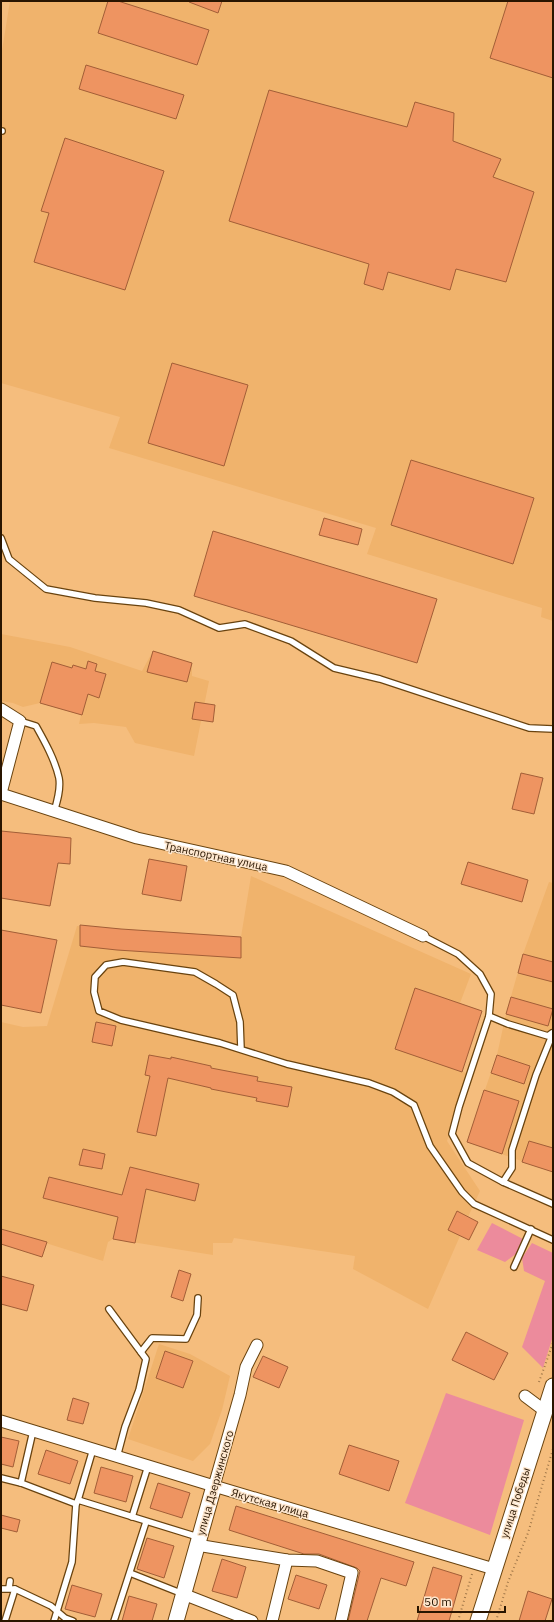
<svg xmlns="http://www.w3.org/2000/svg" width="554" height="1622" viewBox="0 0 554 1622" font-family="'IBM Plex Sans',sans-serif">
	<rect width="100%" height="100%" fill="#f5bd7d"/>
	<!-- built -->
	<g fill="#f0b36c">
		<polygon points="10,1 553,1 553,621 541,617 542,608 367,554 376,528 109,448 120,417 1,383 1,57"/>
		<polygon points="1,634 70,647 142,671 153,651 192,663 192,676 209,681 194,756 135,743 126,727 94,723 79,724 81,715 40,703 23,707 13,703 1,701"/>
		<polygon points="251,876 471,974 460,1003 482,1011 462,1071 468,1074 447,1141 480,1191 468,1217 478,1222 469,1240 460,1236 428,1309 353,1269 355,1256 234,1238 232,1243 213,1243 213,1255 113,1239 108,1242 103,1261 1,1229 1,1022 23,1027 47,1026 77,926 241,937"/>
		<polygon points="549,882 553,883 553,1172 467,1142 497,1055 506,1014 523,954"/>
		<polygon points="159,1344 190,1354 230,1376 222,1410 210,1444 193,1461 128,1439"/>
	</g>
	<!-- green -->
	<g fill="#ec8b9c">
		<polygon points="492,1223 523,1239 516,1254 505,1262 477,1250"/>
		<polygon points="532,1243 553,1253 553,1336 543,1368 522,1347 545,1281 524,1271 522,1258"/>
		<polygon points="446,1393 524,1420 490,1535 405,1503"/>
	</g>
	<!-- building -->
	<g fill="#ee9461" stroke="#a25e37">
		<polygon points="108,1 118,1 209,30 197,65 98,33"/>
		<polygon points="189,1 222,1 218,13 189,2"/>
		<polygon points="508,1 553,1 553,78 490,58"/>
		<polygon points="86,65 184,95 176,119 79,89"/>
		<polygon points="269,90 407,127 415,102 454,113 453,141 501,159 493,177 534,192 506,282 456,269 450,290 388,272 383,290 364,284 369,264 229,221"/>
		<polygon points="65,138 164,171 125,290 34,262 49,213 41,211"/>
		<polygon points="172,363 248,385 224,466 148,443"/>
		<polygon points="411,460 534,498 513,564 391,525"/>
		<polygon points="324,518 362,529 358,545 319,535"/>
		<polygon points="213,531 437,599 417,663 194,596"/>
		<polygon points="153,651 192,663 187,682 147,672"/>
		<polygon points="88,661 97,664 95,671 106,674 99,698 88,694 82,715 40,703 52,662 72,668 73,665 86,669"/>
		<polygon points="195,702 215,705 213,722 192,719"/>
		<polygon points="521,773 543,778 534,814 512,809"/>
		<polygon points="1,831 71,838 70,864 58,863 50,906 1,898"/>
		<polygon points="149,859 187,866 181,901 142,894"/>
		<polygon points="468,862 528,880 522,902 461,884"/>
		<polygon points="80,925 121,929 241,937 241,958 117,950 80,946"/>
		<polygon points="1,930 57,940 41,1013 1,1005"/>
		<polygon points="523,954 553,962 553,982 518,973"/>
		<polygon points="415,988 482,1011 462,1072 395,1049"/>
		<polygon points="511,997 553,1009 548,1026 506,1014"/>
		<polygon points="96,1022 116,1026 112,1046 92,1042"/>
		<polygon points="149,1055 171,1059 171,1057 211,1066 211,1068 258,1077 257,1081 292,1087 288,1107 256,1101 257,1098 211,1089 211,1088 168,1078 156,1136 137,1132 150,1076 145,1075"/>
		<polygon points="497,1055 530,1066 524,1084 491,1073"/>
		<polygon points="484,1090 519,1101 502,1154 467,1142"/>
		<polygon points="529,1141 553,1148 553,1172 522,1162"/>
		<polygon points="83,1149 105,1154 102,1169 79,1165"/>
		<polygon points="130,1167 199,1184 195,1201 146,1189 135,1243 113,1239 118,1217 43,1198 49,1177 122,1195"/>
		<polygon points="457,1211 478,1222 469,1240 448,1230"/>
		<polygon points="1,1229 47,1242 42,1257 1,1244"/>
		<polygon points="179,1270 191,1274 183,1301 171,1297"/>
		<polygon points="1,1276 34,1285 27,1311 1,1304"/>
		<polygon points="466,1332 508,1353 494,1380 452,1360"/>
		<polygon points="165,1351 193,1361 183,1388 156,1378"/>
		<polygon points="263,1356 288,1367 279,1388 253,1377"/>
		<polygon points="73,1398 89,1403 83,1424 67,1420"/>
		<polygon points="1,1437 19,1441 13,1467 1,1464"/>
		<polygon points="349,1445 399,1461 389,1491 339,1474"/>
		<polygon points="46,1450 78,1461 70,1484 38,1474"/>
		<polygon points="101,1467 133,1476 126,1502 94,1493"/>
		<polygon points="158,1483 190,1493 182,1518 150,1508"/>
		<polygon points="236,1506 414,1562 406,1586 381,1578 367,1621 348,1621 360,1571 357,1568 319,1554 304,1554 229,1530"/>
		<polygon points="1,1515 20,1520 17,1532 1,1528"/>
		<polygon points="147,1538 174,1546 164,1578 137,1569"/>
		<polygon points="222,1559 246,1567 237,1598 212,1591"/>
		<polygon points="433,1567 462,1576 449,1621 417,1621"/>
		<polygon points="296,1575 327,1585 319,1609 288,1599"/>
		<polygon points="72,1585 102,1594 95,1617 65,1609"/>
		<polygon points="528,1591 552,1599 545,1621 519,1621"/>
		<polygon points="129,1596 157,1604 152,1621 122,1621"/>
	</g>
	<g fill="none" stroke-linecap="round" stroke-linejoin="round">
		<!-- lane casing -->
		<g stroke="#69430f" stroke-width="8">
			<g id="lane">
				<polyline points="1,131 2,131"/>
				<polyline points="1,538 9,559 46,589 95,598 146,603 179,610 219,628 245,624 291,641 334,668 380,679 529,728 553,729"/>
				<path d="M20,721L36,726C45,742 55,760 59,778C61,789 57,802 54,812"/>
				<polyline points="423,936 458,954 480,974 491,994 489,1016 459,1107 452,1134 468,1163 503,1182 553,1204"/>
				<polyline points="489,1016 508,1024 548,1036 552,1033"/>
				<polyline points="241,1049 240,1022 233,995 216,984 195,972 123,962 106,965 95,977 94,992 99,1011 121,1020 220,1043 287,1064 369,1083 393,1092 414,1105 430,1146 462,1192 474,1204 553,1240"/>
				<polyline points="503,1182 512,1168 512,1150 536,1075 553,1033"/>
				<polyline points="514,1267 531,1229"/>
				<polyline points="109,1309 146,1359 139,1390 125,1427 117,1457"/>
				<polyline points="141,1352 152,1338 186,1339 197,1315 198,1298"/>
				<polyline points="1,1478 21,1483 76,1504 78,1500 198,1537"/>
				<polyline points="21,1483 33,1431"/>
				<polyline points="78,1500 93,1449"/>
				<polyline points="132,1517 148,1466"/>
				<polyline points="130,1573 183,1594"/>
				<polyline points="9,1588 10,1581"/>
				<polyline points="1,1589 15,1589 51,1606 65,1618 73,1621"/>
				<polyline points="5,1621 15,1589"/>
				<polyline points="54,1621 72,1562 76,1504"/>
				<polyline points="114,1621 146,1522"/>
			</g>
		</g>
		<!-- street casing -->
		<g stroke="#69430f" stroke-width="13">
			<g id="street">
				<polyline points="1,709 20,721 1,793"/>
				<polyline points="1,794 137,838 286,871 423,936"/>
				<polyline points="525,1396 545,1411"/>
				<polyline points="1,1421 214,1486 494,1569"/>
				<polyline points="214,1486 240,1395 246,1367 257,1345"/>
				<polyline points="197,1545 287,1560 317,1561 352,1573 341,1621"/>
				<polyline points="183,1594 252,1621"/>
				<polyline points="272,1621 287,1560"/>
			</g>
		</g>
		<!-- secondary casing -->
		<g stroke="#69430f" stroke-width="17">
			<g id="secondary">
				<polyline points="176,1621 214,1486"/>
				<polyline points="478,1621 553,1386"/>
			</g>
		</g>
		<!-- path -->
		<g stroke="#9f7648" stroke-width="2" stroke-dasharray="1 3" stroke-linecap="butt">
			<polyline points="539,1382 553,1343"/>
			<polyline points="458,1621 472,1574"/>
			<polyline points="496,1621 508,1582 528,1533 553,1449"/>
		</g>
		<!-- lane -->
		<use href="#lane" stroke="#fff" stroke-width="5.5"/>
		<!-- street -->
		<use href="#street" stroke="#fff" stroke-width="11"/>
		<!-- secondary -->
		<use href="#secondary" stroke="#fff" stroke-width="15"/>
	</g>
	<g text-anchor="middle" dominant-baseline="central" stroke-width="3" stroke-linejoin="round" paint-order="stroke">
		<!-- street labels -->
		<g font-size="11" fill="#291500" stroke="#fde6cd">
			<text transform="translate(216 856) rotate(12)">Транспортная улица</text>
			<text transform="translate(215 1483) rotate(-74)">улица Дзержинского</text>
			<text transform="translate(270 1503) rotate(16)">Якутская улица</text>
			<text transform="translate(515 1503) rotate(-72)">улица Победы</text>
		</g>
	</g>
	<!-- border -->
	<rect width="554" height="1622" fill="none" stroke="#291500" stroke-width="4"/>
	<!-- scale -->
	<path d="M418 1606v6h87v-6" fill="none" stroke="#291500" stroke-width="2"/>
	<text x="424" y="1606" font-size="12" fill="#291500" stroke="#fde6cd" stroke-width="3" paint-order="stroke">50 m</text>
</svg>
